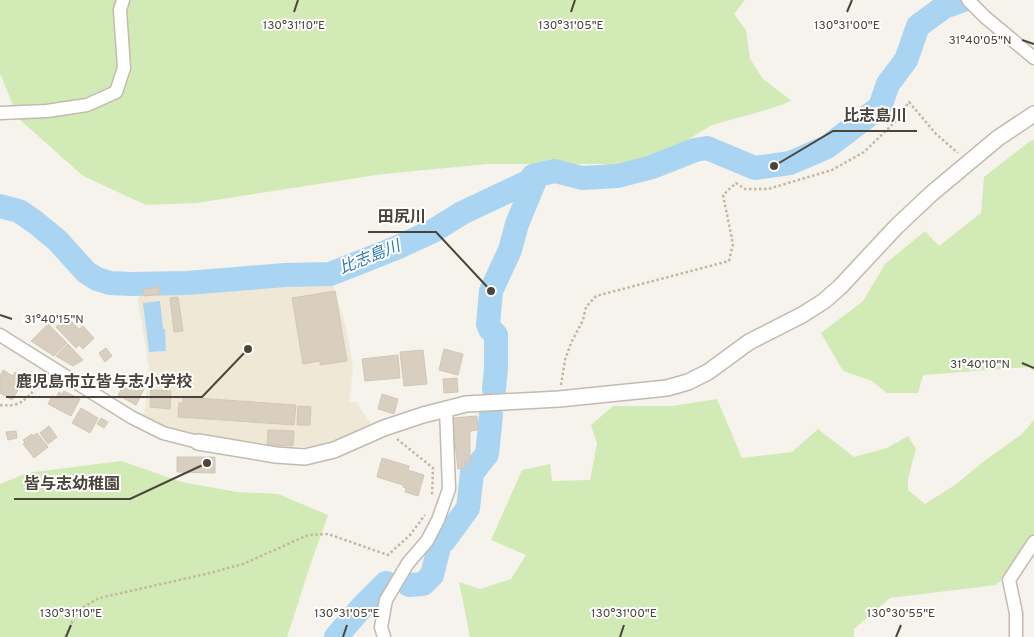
<svg xmlns="http://www.w3.org/2000/svg" width="1034" height="637" viewBox="0 0 1034 637" font-family="Overpass,'Noto Sans JP',sans-serif">
	<rect width="100%" height="100%" fill="#f6f3ec"/>
	<!-- education -->
	<polygon fill="#efe8d6" points="331,276 347,331 353,369 349,402 356,402 371,423 369,428 313,448 195,436 144,418 149,368 138,300 142,284"/>
	<!-- green -->
	<g fill="#d2eab5">
		<polygon points="0,0 745,0 734,14 746,30 750,59 763,79 792,101 766,110 712,125 674,148 641,160 615,166 603,164 488,164 383,174 196,203 146,205 83,176 18,118 0,73"/>
		<polygon points="1034,140 1034,371 1029,367 923,375 918,393 887,393 872,381 843,371 821,333 863,301 885,264 925,231 939,246 981,213 984,177 1030,141"/>
		<polygon points="717,399 742,458 792,452 818,429 854,457 887,448 908,436 916,449 908,478 908,490 925,504 955,485 983,462 1022,434 1034,420 1034,539 1010,572 996,585 890,598 854,629 854,637 470,637 459,582 480,589 511,579 526,555 491,540 522,470 550,464 552,481 590,480 597,444 591,425 613,406 672,406"/>
		<polygon points="121,461 182,482 237,492 278,494 328,515 310,566 287,637 0,637 0,484 27,473"/>
	</g>
	<!-- water -->
	<polygon fill="#a9d4f2" points="160,301 163,329 165,329 166,351 149,352 143,303"/>
	<g fill="none" stroke-linecap="round" stroke-linejoin="round">
		<!-- river -->
		<g stroke="#a9d4f2" stroke-width="24">
			<polyline points="0,206 19,211 35,222 57,240 86,272 97,279 110,283 131,284 187,283 285,275 330,274 396,248 433,231 462,213 536,178"/>
			<polyline points="494,389 496,368 496,335 490,329 488,324 491,291 510,250 517,224 536,178 533,176 555,171 582,178 618,176 652,167 695,150 707,148 755,168 790,163 827,147 880,107 888,84 906,60 918,26 944,7 964,0"/>
			<polyline points="409,585 423,584 432,575 440,543 444,541 468,508 472,473 487,454 491,415"/>
			<polyline points="336,637 363,606 386,583"/>
		</g>
	</g>
	<!-- building -->
	<g fill="#d8cfc1" stroke="#d3c7b4">
		<polygon points="159,287 160,294 144,296 143,289"/>
		<polygon points="335,291 347,361 320,365 320,361 303,364 292,298"/>
		<polygon points="178,297 183,331 174,332 170,298"/>
		<polygon points="63,320 66,324 70,320 79,329 83,326 94,338 83,349 79,345 76,348 56,327"/>
		<polygon points="48,324 67,343 54,356 31,341"/>
		<polygon points="68,344 83,360 73,366 56,356"/>
		<polygon points="106,348 112,356 105,362 99,353"/>
		<polygon points="444,349 463,354 458,375 439,370"/>
		<polygon points="423,350 427,384 404,386 400,352"/>
		<polygon points="398,355 400,378 365,381 362,359"/>
		<polygon points="3,370 13,376 15,372 24,378 22,381 23,382 12,400 0,393 0,376"/>
		<polygon points="125,374 146,385 136,405 118,395 123,386 120,384"/>
		<polygon points="457,378 458,392 444,393 443,379"/>
		<polygon points="151,390 171,391 170,409 150,407"/>
		<polygon points="64,391 80,399 71,416 48,404 52,396 56,398 59,392 62,394"/>
		<polygon points="382,394 398,399 394,414 378,409"/>
		<polygon points="183,397 296,405 294,425 178,417 179,403 183,403"/>
		<polygon points="298,406 311,407 310,425 297,425"/>
		<polygon points="81,408 98,418 90,433 72,423"/>
		<polygon points="477,416 478,430 470,431 470,462 464,462 465,469 458,469 452,418"/>
		<polygon points="101,418 108,422 104,428 97,424"/>
		<polygon points="49,426 57,437 48,444 40,433"/>
		<polygon points="268,430 294,431 293,446 267,445"/>
		<polygon points="16,431 17,438 8,440 6,432"/>
		<polygon points="37,433 48,447 34,458 23,444 25,442 23,440 32,434 33,436"/>
		<polygon points="177,457 215,457 215,473 177,472"/>
		<polygon points="382,458 409,466 408,470 424,475 418,496 405,492 406,488 403,487 403,485 377,477"/>
	</g>
	<g fill="none" stroke-linecap="round" stroke-linejoin="round">
		<!-- minor casing -->
		<g stroke="#c2bbae" stroke-width="15">
			<g id="minor">
				<polyline points="968,0 985,17 1034,58"/>
				<polyline points="0,113 47,111 87,105 116,92 124,68 120,10 123,0"/>
				<polyline points="0,335 131,417 163,433 198,442"/>
				<polyline points="384,637 381,627 386,600 408,563 427,541 438,520 449,489 446,408"/>
				<polyline points="1016,637 1016,613 1009,580 1034,542"/>
			</g>
		</g>
		<!-- tertiary casing -->
		<g stroke="#c2bbae" stroke-width="18">
			<polyline id="tertiary" points="198,442 276,455 305,457 334,450 384,428 423,415 466,404 559,399 667,388 688,382 708,372 749,342 802,315 824,301 840,287 896,227 931,194 998,138 1034,114"/>
		</g>
		<!-- path -->
		<g stroke="#c4b79f" stroke-width="2.5" stroke-dasharray="2.5 2.5" stroke-linecap="butt">
			<polyline points="561,385 565,360 571,343 583,320 586,307 596,296 729,261 733,244 723,195 736,183 745,189 768,189 832,170 864,152 895,122 909,102 936,134 958,153"/>
			<path d="M0,405C20,407 24,401 37,387L52,389L58,385"/>
			<polyline points="397,439 433,468 432,496"/>
			<polyline points="65,637 73,620 82,608 99,598 206,574 243,564 308,535 328,534 388,555 410,535 425,515"/>
		</g>
		<!-- minor -->
		<use href="#minor" stroke="#fff" stroke-width="12"/>
		<!-- tertiary -->
		<use href="#tertiary" stroke="#fff" stroke-width="15"/>
	</g>
	<!-- ticks -->
	<path fill="none" stroke="#4b4439" stroke-width="2" d="M294,12L298,0M571,12L575,0M847,12L852,0M1022,40L1034,44M0,315L12,319M1022,363L1034,368M66,637L71,625M343,637L347,625M620,637L624,625M896,637L901,625"/>
	<g text-anchor="middle" dominant-baseline="central" stroke-width="4" stroke-linejoin="round" paint-order="stroke">
		<!-- water labels -->
		<g font-size="16" font-style="italic" fill="#2e7ab2" stroke="#fff">
			<text transform="translate(370 258) rotate(-22)">比志島川</text>
		</g>
	</g>
	<g font-size="12" text-anchor="middle" fill="#4b4439" stroke="#fff" stroke-width="4" stroke-linejoin="round" paint-order="stroke">
		<text x="294" y="29">130°31'10"E</text>
		<text x="571" y="29">130°31'05"E</text>
		<text x="847" y="29">130°31'00"E</text>
		<text x="980" y="44">31°40'05"N</text>
		<text x="54" y="323">31°40'15"N</text>
		<text x="980" y="368">31°40'10"N</text>
		<text x="71" y="617">130°31'10"E</text>
		<text x="347" y="617">130°31'05"E</text>
		<text x="624" y="617">130°31'00"E</text>
		<text x="901" y="617">130°30'55"E</text>
	</g>
	<!-- callouts -->
	<path fill="none" stroke="#4b4439" stroke-width="2" d="M774 166L833 131H917M491 291L436 232H368M248 349L202 397H6M207 463L130 499H14"/>
	<g fill="#4b4439" stroke="#fff" stroke-width="2">
		<circle cx="774" cy="166" r="5"/>
		<circle cx="491" cy="291" r="5"/>
		<circle cx="248" cy="349" r="5"/>
		<circle cx="207" cy="463" r="5"/>
	</g>
	<g font-size="16" text-anchor="middle" font-weight="bold" fill="#4b4439" stroke="#fff" stroke-width="4" stroke-linejoin="round" paint-order="stroke">
		<text x="875" y="121">比志島川</text>
		<text x="402" y="222">田尻川</text>
		<text x="104" y="387">鹿児島市立皆与志小学校</text>
		<text x="72" y="489">皆与志幼稚園</text>
	</g>
</svg>
